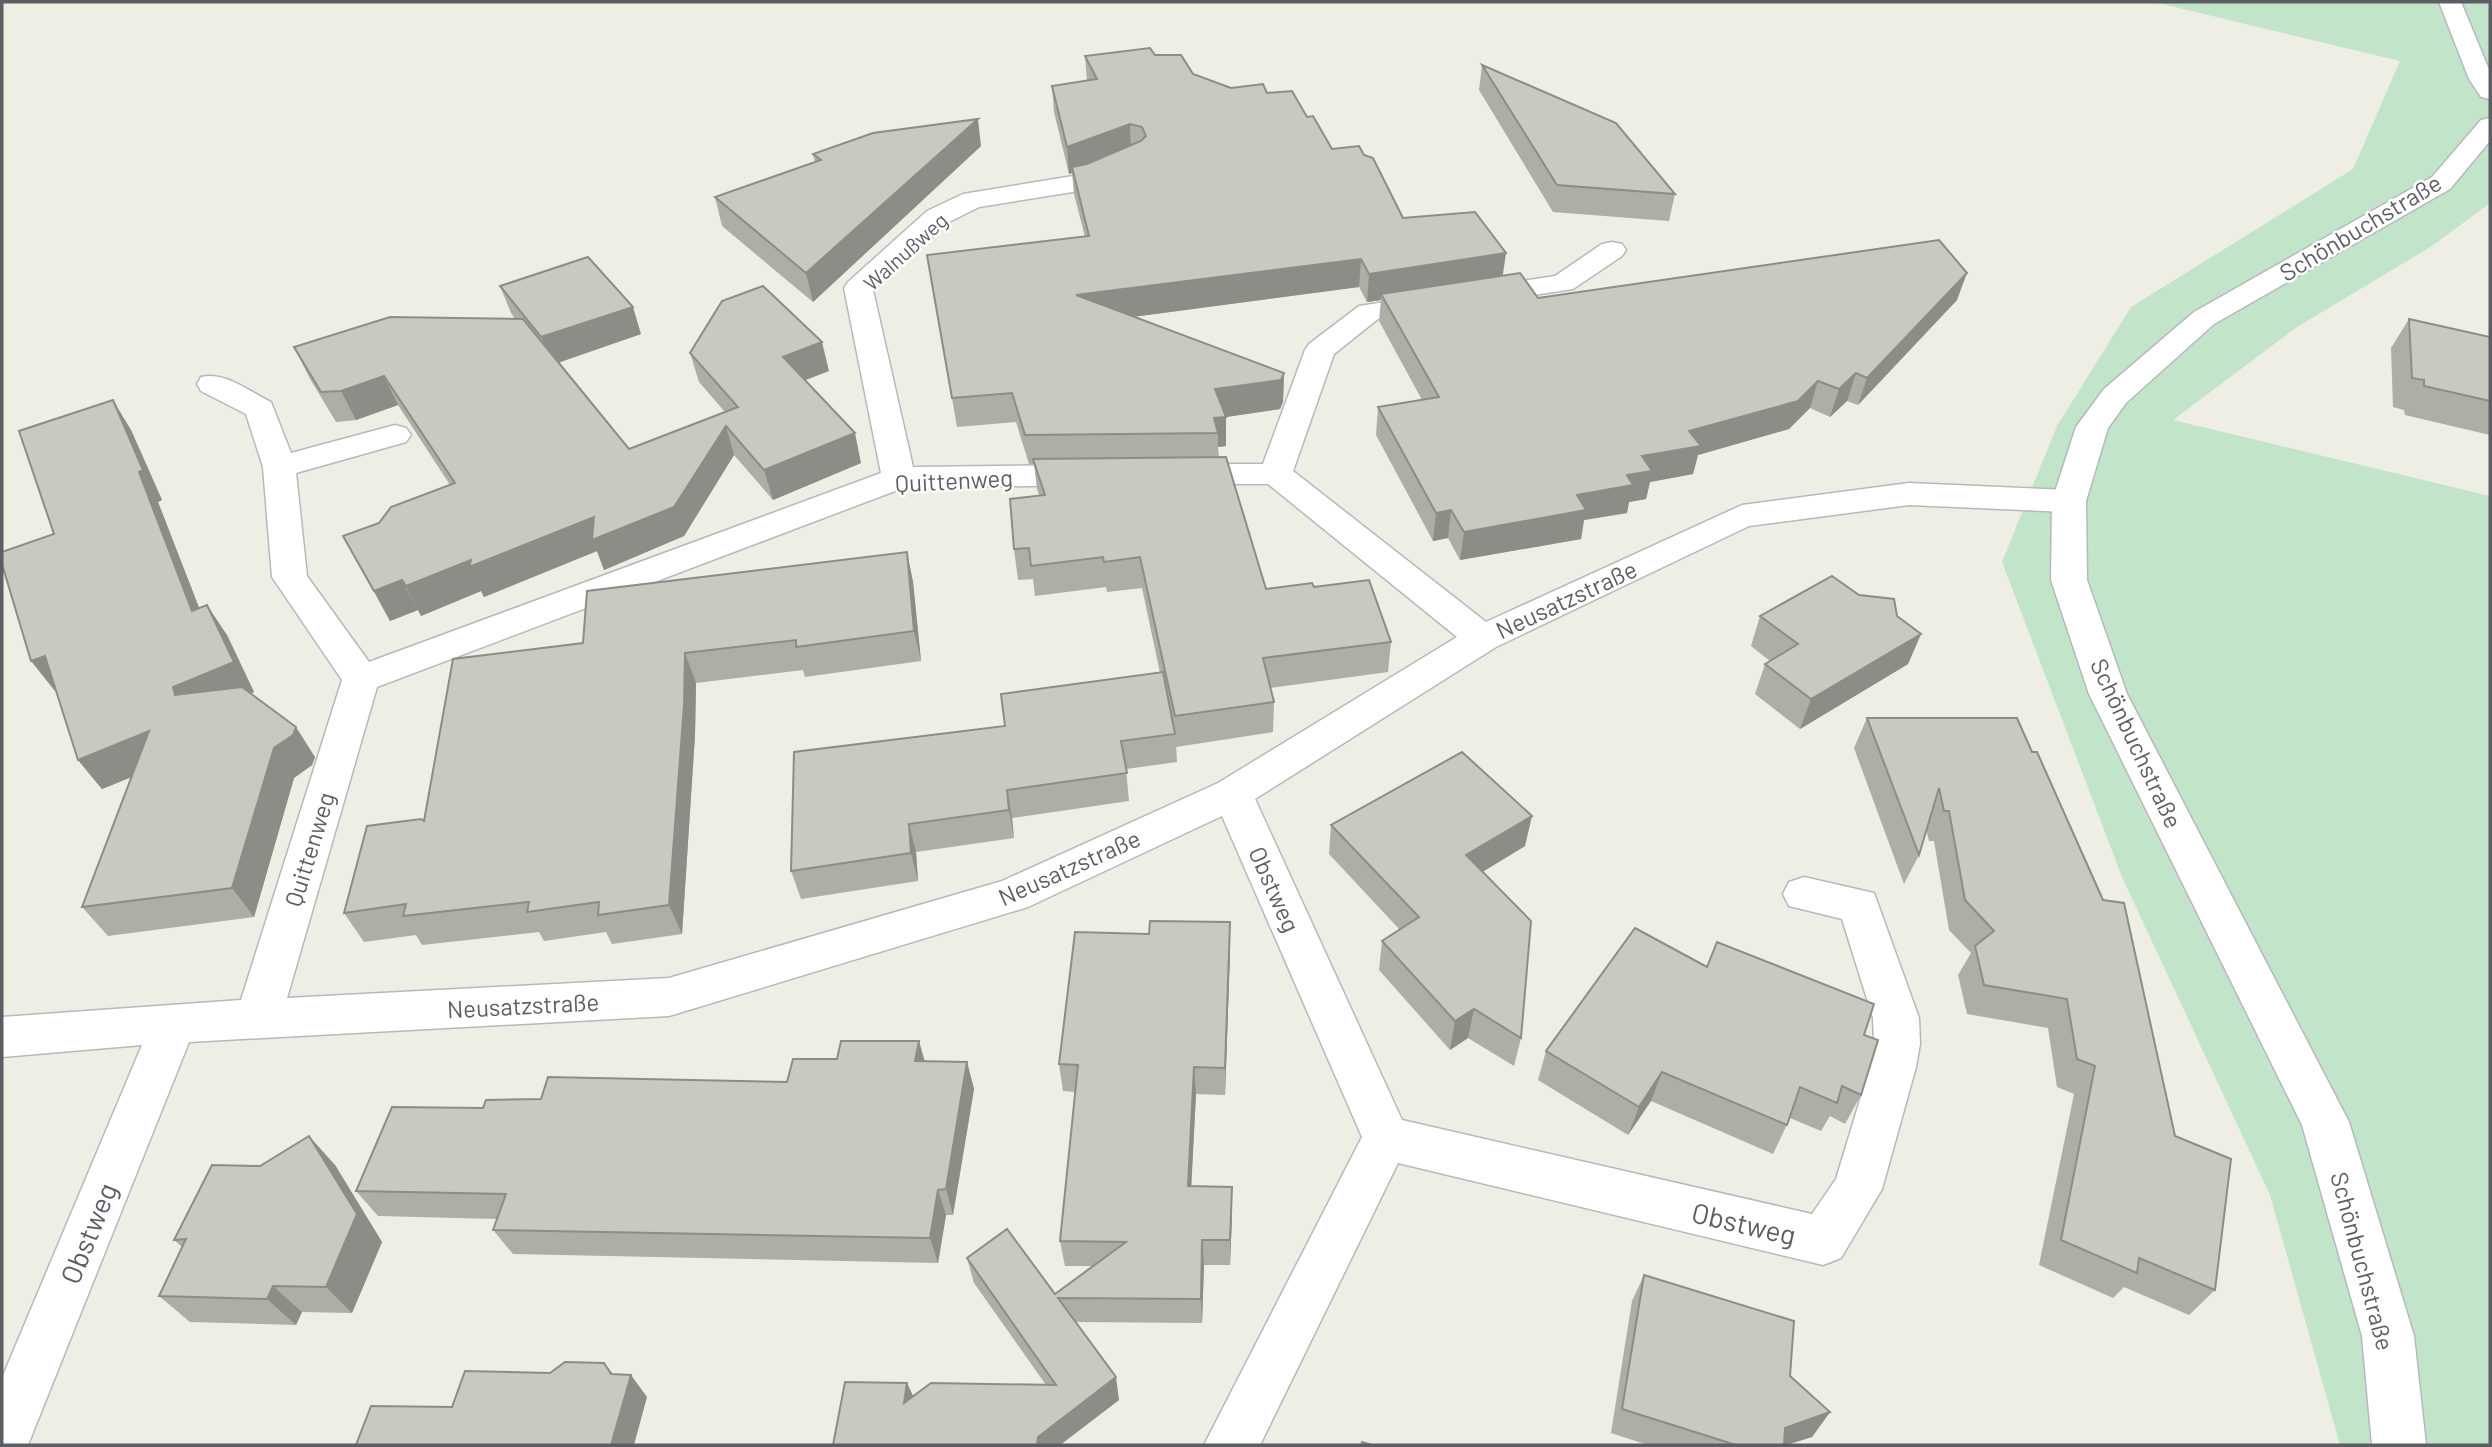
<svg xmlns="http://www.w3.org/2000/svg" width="2492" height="1447" viewBox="0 0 2492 1447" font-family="Barlow,sans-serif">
	<rect width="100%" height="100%" fill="#eeeee5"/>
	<!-- green -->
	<polygon fill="#c2e5ca" points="2154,2 2490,2 2490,203 2432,246 2297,327 2173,420 2490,496 2490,1445 2340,1445 2270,1195 2122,877 2002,562 2057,426 2131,307 2353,169 2400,61"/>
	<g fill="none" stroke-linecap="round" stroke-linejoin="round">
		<!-- minor casing -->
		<g stroke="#b7b8be" stroke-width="3">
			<path id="minor" d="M1123,157L1132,160L1136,165L1132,170L1079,191L979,207L947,223L873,290L913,467L1086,465L1098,468L1102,475L1098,482L1086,485L903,488L377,687L287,998L669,978L1002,881L1218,783L1457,637L1268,484H1178L1166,481L1162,474L1166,467L1178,464H1263L1305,350L1309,344L1359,306L1555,276L1602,244L1612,242L1622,244L1626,250L1622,256L1573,289L1378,319L1334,354L1293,471L1486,622L1742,505L1909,483L2069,490L2081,493L2086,501L2081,509L2069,512L1909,505L1749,526L1496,647L1255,799L1402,1120L1812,1214L1836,1179L1870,1067L1874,1044L1873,1018L1842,919L1789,906L1783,894L1789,882L1804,877L1874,893L1919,1018L1920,1044L1916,1067L1882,1189L1841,1258L1823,1265L1398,1163L1260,1445H1204L1362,1137L1222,816L1028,907L669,1016L189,1042L28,1445H2V1378L142,1045L2,1057V1017L241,1000L342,680L272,577L263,467L246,414L201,391L197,384L201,377C225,371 250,392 271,402L291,453L395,425L406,428L411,435L406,442L296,473L307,576L369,662L881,473L844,288L848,282L927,211L963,194L1073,176Z"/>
		</g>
		<!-- tertiary casing -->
		<g stroke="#b7b8be" stroke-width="3">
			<g id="tertiary">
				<polygon points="2439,2 2461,2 2490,72 2490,99 2481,97 2469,79"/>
				<polygon points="2490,118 2490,141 2450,189 2214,324 2126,403 2108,428 2086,501 2087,580 2127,694 2349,1122 2414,1336 2426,1445 2372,1445 2362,1336 2302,1125 2089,694 2051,580 2052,501 2076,427 2104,389 2194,312 2432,177 2481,120"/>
			</g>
		</g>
		<!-- minor -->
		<use href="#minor" fill="#fff" fill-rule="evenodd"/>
		<!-- tertiary -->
		<use href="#tertiary" fill="#fff" fill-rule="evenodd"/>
	</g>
	<!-- wall -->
	<g fill="#aeada6">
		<polygon points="1155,55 1193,74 1231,88 1267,93 1307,117 1332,149 1364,155 1403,218 1538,298 1957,300 1858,405 1847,401 1830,417 1810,408 1789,429 1698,455 1693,474 1650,482 1646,499 1629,502 1627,513 1584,520 1581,539 1460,560 1448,538 1433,541 1376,435 1378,407 1422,400 1379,321 1381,300 1367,302 1359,287 1133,317 1284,373 1283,402 1280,409 1226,417 1226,446 1218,447 1219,457 1266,589 1314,587 1391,642 1388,672 1270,688 1274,702 1273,732 1176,747 1176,744 1177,762 1126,769 1129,801 1012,818 1014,838 916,852 918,881 801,899 791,871 1005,726 1160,673 1142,588 1107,592 1106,587 1035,596 1033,579 1018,580 1014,549 1039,495 1037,489 1034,464 1029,464 1016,422 957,427 927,255 1085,237 1074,194 1072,173 1069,174 1054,112 1052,86 1087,81 1085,56"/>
		<polygon points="1482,65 1675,194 1669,221 1553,212 1479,90"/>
		<polygon points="981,146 813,302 722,226 715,197 815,162 813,154"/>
		<polygon points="500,286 641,334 559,362 629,449 725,412 699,382 690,353 829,371 805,380 861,463 773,500 734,455 684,536 604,570 597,551 484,597 481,591 421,616 418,610 390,621 343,536 379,523 450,485 398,405 356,420 336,422 309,377 294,347 515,319 511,313"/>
		<polygon points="2409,319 2490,337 2490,435 2405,415 2404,410 2393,407 2391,348"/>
		<polygon points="131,430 162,500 158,502 199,608 227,635 254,692 251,693 315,757 312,765 294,778 254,917 108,936 82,907 132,777 102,789 78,760 56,691 55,691"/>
		<polygon points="907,552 913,582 921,661 805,677 803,670 696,683 695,735 682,934 612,944 606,932 544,941 539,932 422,945 416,935 364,942 344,913 583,643"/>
		<polygon points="1859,595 1897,616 1921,634 1908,664 1800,729 1755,694 1765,664 1770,661 1751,646 1760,616"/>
		<polygon points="1867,718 2017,718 2175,1136 2215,1290 2189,1315 2124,1287 2113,1298 2039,1265 2074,1094 2057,1087 2048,1028 1967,1014 1958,975 1971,953 1949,930 1934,841 1929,841 1926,829 1919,855 1904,884 1854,748"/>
		<polygon points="1331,825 1525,846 1482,872 1521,1038 1514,1066 1468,1038 1450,1050 1379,970 1382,941 1400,930 1329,854"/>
		<polygon points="1230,922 1230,951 1225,1095 1196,1094 1191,1186 1232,1213 1230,1265 1204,1265 1202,1323 1076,1322 1119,1400 1060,1445 833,1445 907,1383 913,1396 1046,1385 974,1283 967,1258 1055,1294 1092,1266 1065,1266 1060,1241 1075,1092 1063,1091 1059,1064 1149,934"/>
		<polygon points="1707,967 1864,1035 1861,1095 1845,1124 1830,1116 1821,1131 1790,1118 1773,1154 1651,1101 1628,1135 1538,1080 1546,1051"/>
		<polygon points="925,1061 967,1062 974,1089 953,1215 946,1215 938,1263 513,1254 493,1230 497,1219 378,1216 356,1191 483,1108 541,1099 787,1082"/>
		<polygon points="335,1165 382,1242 352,1313 302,1312 296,1325 190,1322 159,1296 182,1247 174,1240 260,1166"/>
		<polygon points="1644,1275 1790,1376 1830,1412 1812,1437 1786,1445 1648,1445 1611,1433 1632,1301"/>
	</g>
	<!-- shaded-wall -->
	<g fill="#8d8d87">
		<polygon points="978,119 981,146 813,302 806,273"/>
		<polygon points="1130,124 1131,151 1073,172 1072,167 1072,173 1069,174 1067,147"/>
		<polygon points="1506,253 1502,281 1381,294 1381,300 1367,302 1369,274"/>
		<polygon points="1361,259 1359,287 1079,324 1076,295"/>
		<polygon points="1967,273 1957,300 1858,405 1867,378"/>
		<polygon points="633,307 641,334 552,365 541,337"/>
		<polygon points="822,342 829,371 790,386 783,357"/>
		<polygon points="1284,373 1283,402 1280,409 1219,418 1226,417 1226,446 1218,447 1218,433 1214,418 1215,389"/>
		<polygon points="1856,373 1847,401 1830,417 1839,389"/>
		<polygon points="384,376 398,405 356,420 341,391"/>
		<polygon points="1818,381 1810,408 1789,429 1698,455 1693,474 1650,482 1646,499 1629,502 1627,513 1584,520 1581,539 1460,560 1464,532 1577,495 1627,475 1642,456 1689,431"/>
		<polygon points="113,400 131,430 162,500 158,502 212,641 192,611 139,472"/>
		<polygon points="726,426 734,455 684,536 604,570 597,551 484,597 481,591 421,616 406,586"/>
		<polygon points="855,433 861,463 773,500 764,470"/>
		<polygon points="1451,510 1448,538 1433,541 1436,513"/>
		<polygon points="907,552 913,582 921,661 914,631"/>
		<polygon points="402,580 418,610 390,621 374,591"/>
		<polygon points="207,605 227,635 254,692 194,717 175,695 173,687"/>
		<polygon points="1921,634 1908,664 1800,729 1811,699"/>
		<polygon points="685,653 696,683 695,735 682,934 669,905"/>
		<polygon points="45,656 68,686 55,691 31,661"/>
		<polygon points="296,727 315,757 312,765 294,778 254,917 232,888 274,748"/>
		<polygon points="149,731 171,761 102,789 78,760"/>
		<polygon points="1007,790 1012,818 1014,838 1009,810"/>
		<polygon points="1532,816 1525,846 1461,885 1466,855"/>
		<polygon points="909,824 916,852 918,881 911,853"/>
		<polygon points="1230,922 1230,951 1225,1095 1225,1068"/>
		<polygon points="1474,1009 1468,1038 1450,1050 1455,1021"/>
		<polygon points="919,1041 927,1069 915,1061"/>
		<polygon points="967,1062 974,1089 953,1215 946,1189"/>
		<polygon points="1194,1067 1196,1094 1190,1212 1188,1186"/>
		<polygon points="1662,1072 1651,1101 1628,1135 1639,1107"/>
		<polygon points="309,1136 335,1165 382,1242 352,1313 326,1287"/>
		<polygon points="1232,1187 1232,1213 1230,1265 1230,1240"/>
		<polygon points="938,1190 946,1215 938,1263 930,1238"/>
		<polygon points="1202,1240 1204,1265 1202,1323 1201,1299"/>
		<polygon points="273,1286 302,1312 296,1325 267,1299"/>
		<polygon points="604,1363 622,1385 631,1375 647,1397 634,1445 611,1445 611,1374"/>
		<polygon points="1116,1377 1119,1400 1060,1445 1037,1445 1038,1437"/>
		<polygon points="907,1383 917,1405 904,1403"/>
		<polygon points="1830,1412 1812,1437 1786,1445 1773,1445 1785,1428"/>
	</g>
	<!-- building -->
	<g fill="#cac9c1" stroke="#8d8d87" stroke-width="2">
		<polygon points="1150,48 1155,55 1181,55 1193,74 1231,88 1263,84 1267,93 1292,91 1307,117 1313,116 1332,149 1359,146 1364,155 1373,158 1403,218 1475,212 1506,253 1369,274 1361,259 1076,295 1284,373 1281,380 1215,389 1226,417 1214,418 1218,433 1025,435 1012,393 952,398 927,255 1089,236 1072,167 1087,164 1141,141 1146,136 1142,127 1130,124 1067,147 1052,86 1097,79 1085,56"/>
		<polygon points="1482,65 1616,123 1675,194 1557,185"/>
		<polygon points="978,119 806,273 715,197 821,160 813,154 873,133"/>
		<polygon points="1939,240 1967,273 1867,378 1856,373 1839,389 1818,381 1798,401 1689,431 1701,446 1642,456 1652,471 1627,475 1633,485 1577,495 1586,510 1464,532 1451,510 1436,513 1378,407 1439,397 1381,294 1520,273 1538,298"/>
		<polygon points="588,257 633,307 541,337 500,286"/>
		<polygon points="763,286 822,342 783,357 855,433 764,470 726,426 674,507 592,540 594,517 469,567 471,560 406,586 402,580 374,591 343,536 379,523 391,507 455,483 384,376 341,391 321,392 294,347 390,317 523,319 629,449 738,407 690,353 722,301"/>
		<polygon points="2409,319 2490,337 2490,401 2424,386 2424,380 2412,378"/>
		<polygon points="113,400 143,470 139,472 192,611 207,605 234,662 173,687 175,695 242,687 296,727 293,735 274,748 232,888 82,907 149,731 78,760 45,656 31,661 2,564 2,552 54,534 19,431"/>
		<polygon points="1226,457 1266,589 1312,583 1314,587 1369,580 1391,642 1263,658 1274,702 1175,716 1140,557 1104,562 1103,557 1031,566 1029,548 1014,549 1010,499 1045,495 1033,459"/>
		<polygon points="907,552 914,631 796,647 796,640 685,653 684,705 669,905 598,915 599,902 527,912 529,902 403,916 406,904 344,913 367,826 421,819 424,821 453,659 583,643 587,591"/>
		<polygon points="1832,576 1859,595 1894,599 1897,616 1921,634 1811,699 1765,664 1798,644 1760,616"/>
		<polygon points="1163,672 1175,734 1121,741 1127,773 1007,790 1009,810 909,824 911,853 791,871 794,752 1005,726 1001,694"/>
		<polygon points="1867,718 2017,718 2032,752 2037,752 2103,900 2124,903 2175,1136 2231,1159 2215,1290 2139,1258 2137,1273 2061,1240 2095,1066 2077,1059 2067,999 1984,985 1975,946 1994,931 1965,900 1949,811 1944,811 1939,788 1919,855"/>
		<polygon points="1462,752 1532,816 1466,855 1531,921 1521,1038 1474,1009 1455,1021 1382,941 1419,917 1331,825"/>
		<polygon points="1150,921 1230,922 1225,1068 1194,1067 1188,1186 1232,1187 1230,1240 1202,1240 1201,1299 1058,1298 1116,1377 1038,1437 1037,1445 833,1445 845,1382 907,1383 904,1403 931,1383 1056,1385 967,1258 1007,1229 1055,1294 1126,1242 1060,1241 1078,1065 1059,1064 1075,932 1149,934"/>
		<polygon points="1635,928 1707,967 1717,942 1874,1004 1864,1035 1878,1040 1861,1095 1842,1086 1837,1103 1800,1087 1787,1125 1662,1072 1639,1107 1546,1051"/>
		<polygon points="841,1041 919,1041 915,1061 967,1062 946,1189 938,1190 930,1238 493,1230 506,1194 356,1191 392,1107 483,1108 486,1100 541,1099 548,1077 787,1082 793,1059 837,1059"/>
		<polygon points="309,1136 357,1214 326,1287 273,1286 267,1299 159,1296 186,1239 174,1240 212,1165 260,1166"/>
		<polygon points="1644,1275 1794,1321 1790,1376 1830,1412 1785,1428 1784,1445 1736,1445 1622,1409"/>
		<polygon points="565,1362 604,1363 611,1374 631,1375 611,1445 356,1445 371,1406 452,1407 465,1371 550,1373"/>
		<polygon points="1362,1442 1372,1445 1361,1445"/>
	</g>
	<g text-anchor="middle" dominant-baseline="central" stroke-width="5" stroke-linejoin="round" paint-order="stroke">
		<!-- far-street labels -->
		<g font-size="21" fill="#5d5e65" stroke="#fff">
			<text transform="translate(905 251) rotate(-42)">Walnußweg</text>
		</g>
		<!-- street labels -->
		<g font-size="24" fill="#5d5e65" stroke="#fff">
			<text transform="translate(2360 227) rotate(-31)">Schönbuchstraße</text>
			<text transform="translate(954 480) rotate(-3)">Quittenweg</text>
			<text transform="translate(1566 599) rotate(-25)">Neusatzstraße</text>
			<text transform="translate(2137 743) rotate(65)">Schönbuchstraße</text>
			<text transform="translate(309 849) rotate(-73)">Quittenweg</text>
			<text transform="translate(1069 867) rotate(-24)">Neusatzstraße</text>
			<text transform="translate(1275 889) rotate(66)">Obstweg</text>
			<text transform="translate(523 1005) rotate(-3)">Neusatzstraße</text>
			<text transform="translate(2363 1261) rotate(75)">Schönbuchstraße</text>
		</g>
		<!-- near-street labels -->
		<g font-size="28" fill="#5d5e65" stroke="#fff">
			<text transform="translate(1744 1223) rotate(13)">Obstweg</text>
			<text transform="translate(88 1233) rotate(-68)">Obstweg</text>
		</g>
	</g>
	<!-- border -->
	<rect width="2492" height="1447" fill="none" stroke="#5d5e65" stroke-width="7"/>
</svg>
